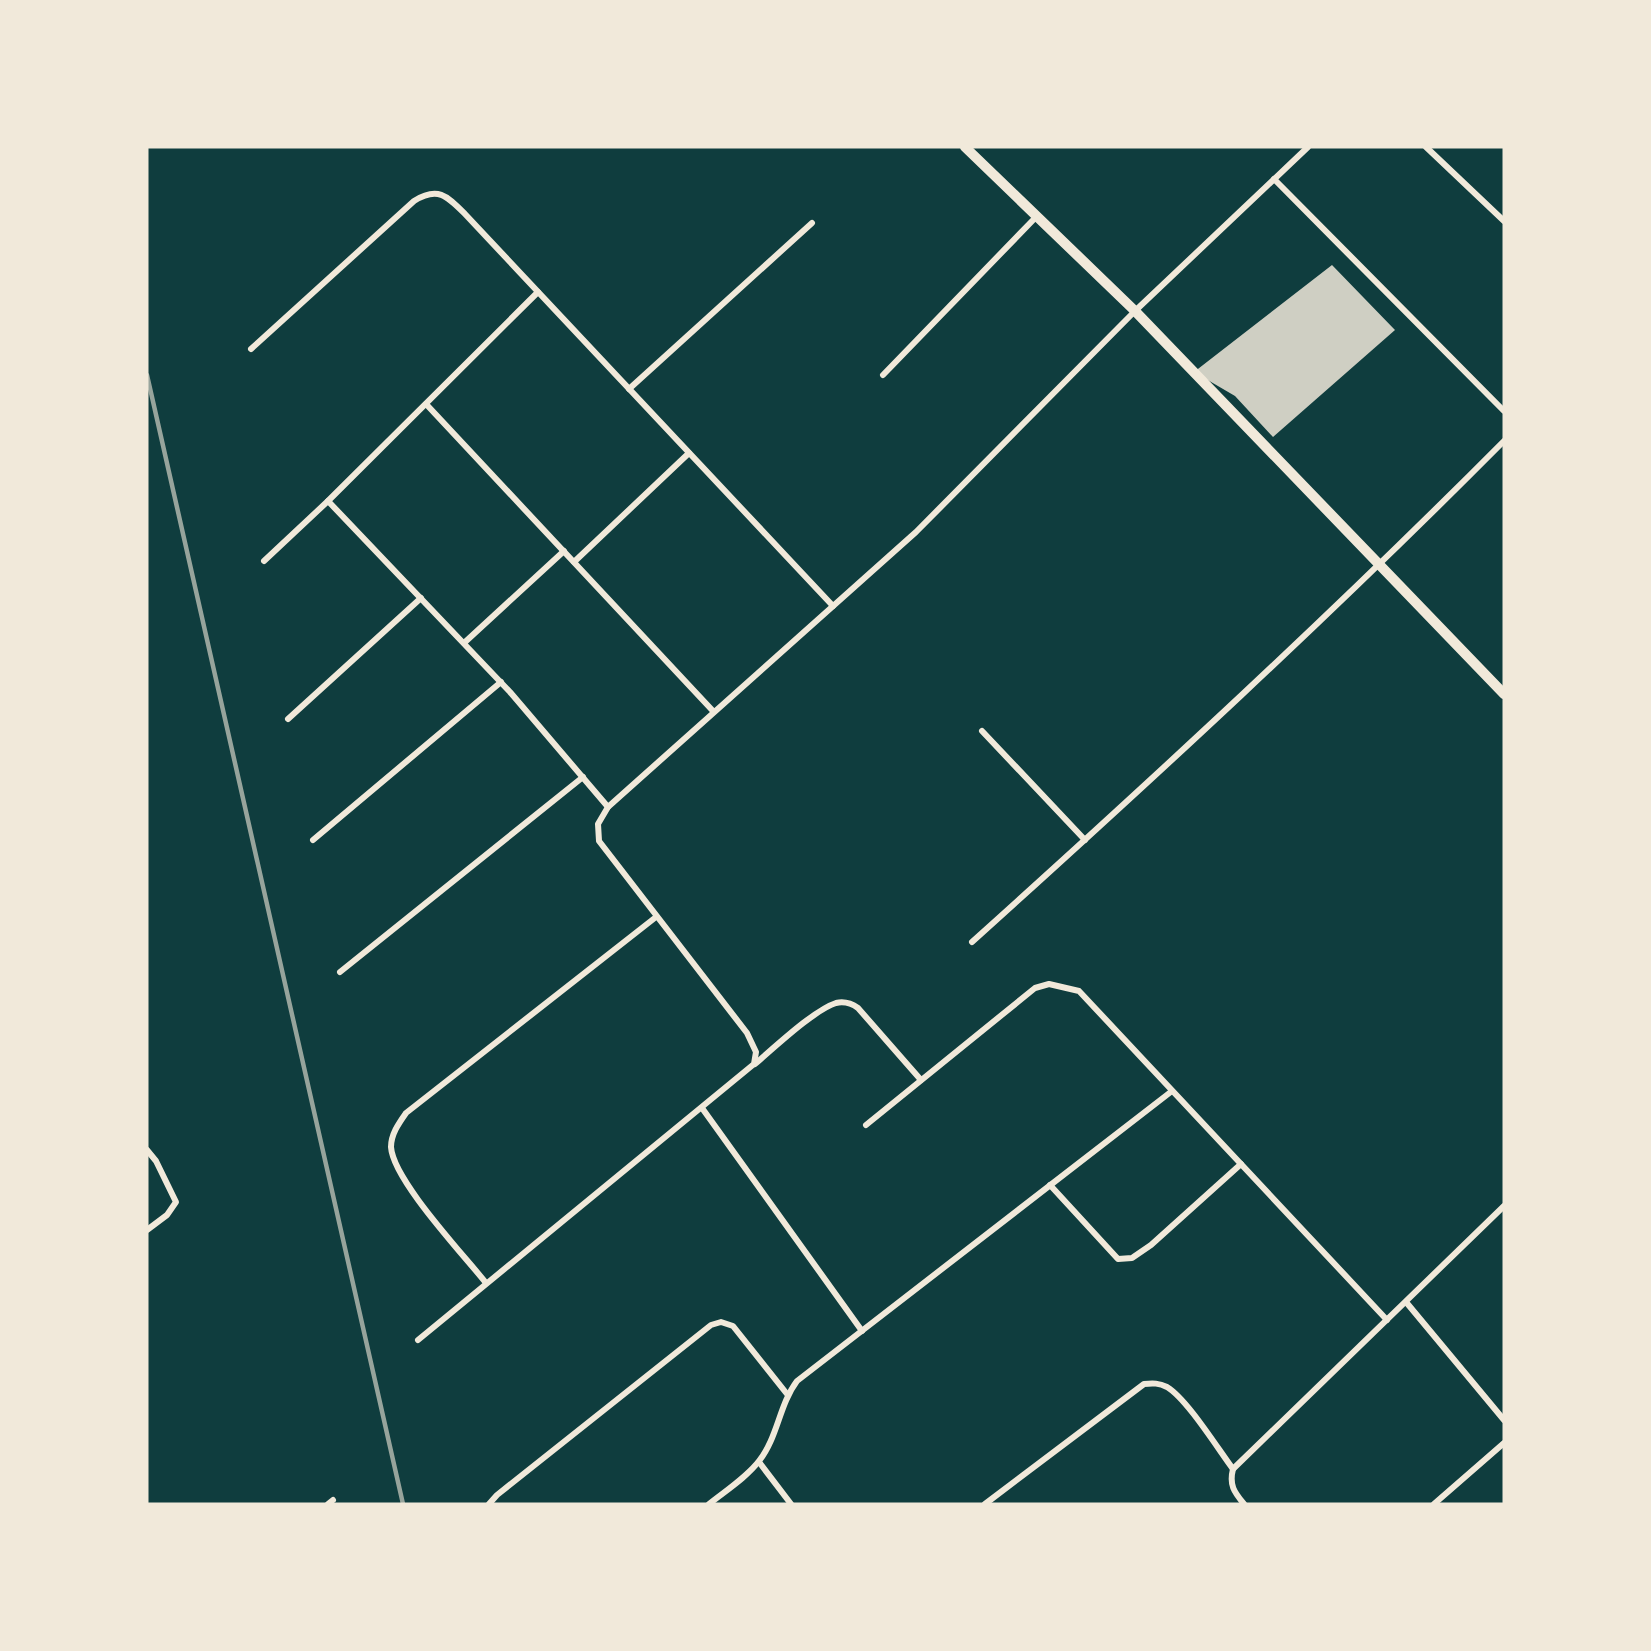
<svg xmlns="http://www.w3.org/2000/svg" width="1651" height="1651" viewBox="0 0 1651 1651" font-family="'Alegreya Sans',sans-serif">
	<rect width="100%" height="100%" fill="#0f3d3e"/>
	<!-- building -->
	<polygon fill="#cfcfc3" points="1332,265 1395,330 1273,437 1235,396 1194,372"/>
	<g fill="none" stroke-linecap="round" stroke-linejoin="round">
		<!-- minor -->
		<g stroke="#f1e9da" stroke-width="6">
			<polyline points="1426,147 1504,221"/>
			<polyline points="1274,179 1504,411"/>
			<path d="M251,349L414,201C438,186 447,196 465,214L833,606"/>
			<polyline points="883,375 1037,216"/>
			<polyline points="629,389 812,223"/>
			<polyline points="426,404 713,711"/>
			<polyline points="328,501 510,692 608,807"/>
			<polyline points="264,561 328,501 538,292"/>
			<polyline points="574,562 689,453"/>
			<polyline points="464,643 564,551"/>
			<polyline points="288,719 421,598"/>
			<polyline points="982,731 1085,840"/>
			<polyline points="313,840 501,682"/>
			<path d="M972,942C1153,779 1332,614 1504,441"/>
			<polyline points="340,972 583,777"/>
			<path d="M755,1064C774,1048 814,1010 836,1003C845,1001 851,1003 858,1008L921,1080"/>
			<polyline points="702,1108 862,1331"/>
			<polyline points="866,1125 1035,988 1049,984 1079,991 1387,1320"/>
			<polyline points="147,1150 156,1161 176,1202 167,1215 147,1230"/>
			<polyline points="1050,1185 1118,1259 1132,1258 1151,1245 1241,1164"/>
			<path d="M486,1283C464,1255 393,1180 391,1147C391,1134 399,1123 406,1113L656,917"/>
			<polyline points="1406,1302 1504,1420"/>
			<polyline points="418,1340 754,1064 756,1052 747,1033 599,841 598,824 608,807 916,532 1135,311 1308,147"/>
			<polyline points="759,1462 791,1504"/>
			<polyline points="328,1504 333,1500"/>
			<polyline points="489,1504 497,1495 711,1325 721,1322 733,1326 787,1394"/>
			<path d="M709,1504C725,1491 746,1478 759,1461C778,1437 779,1405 797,1381L1172,1091"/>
			<path d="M985,1504L1144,1384C1153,1383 1159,1383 1167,1387C1187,1399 1218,1449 1233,1469"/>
			<path d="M1244,1504C1234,1492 1229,1485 1233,1469L1504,1206"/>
			<polyline points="1434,1504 1504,1443"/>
		</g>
		<!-- tertiary -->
		<polyline stroke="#f1e9da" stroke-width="10" points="965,147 1135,311 1504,694"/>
		<!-- rail -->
		<polyline stroke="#97a49c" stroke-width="4.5" points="147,375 403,1504"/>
	</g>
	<!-- border -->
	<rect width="1651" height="1651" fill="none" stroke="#f1e9da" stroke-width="297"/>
</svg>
